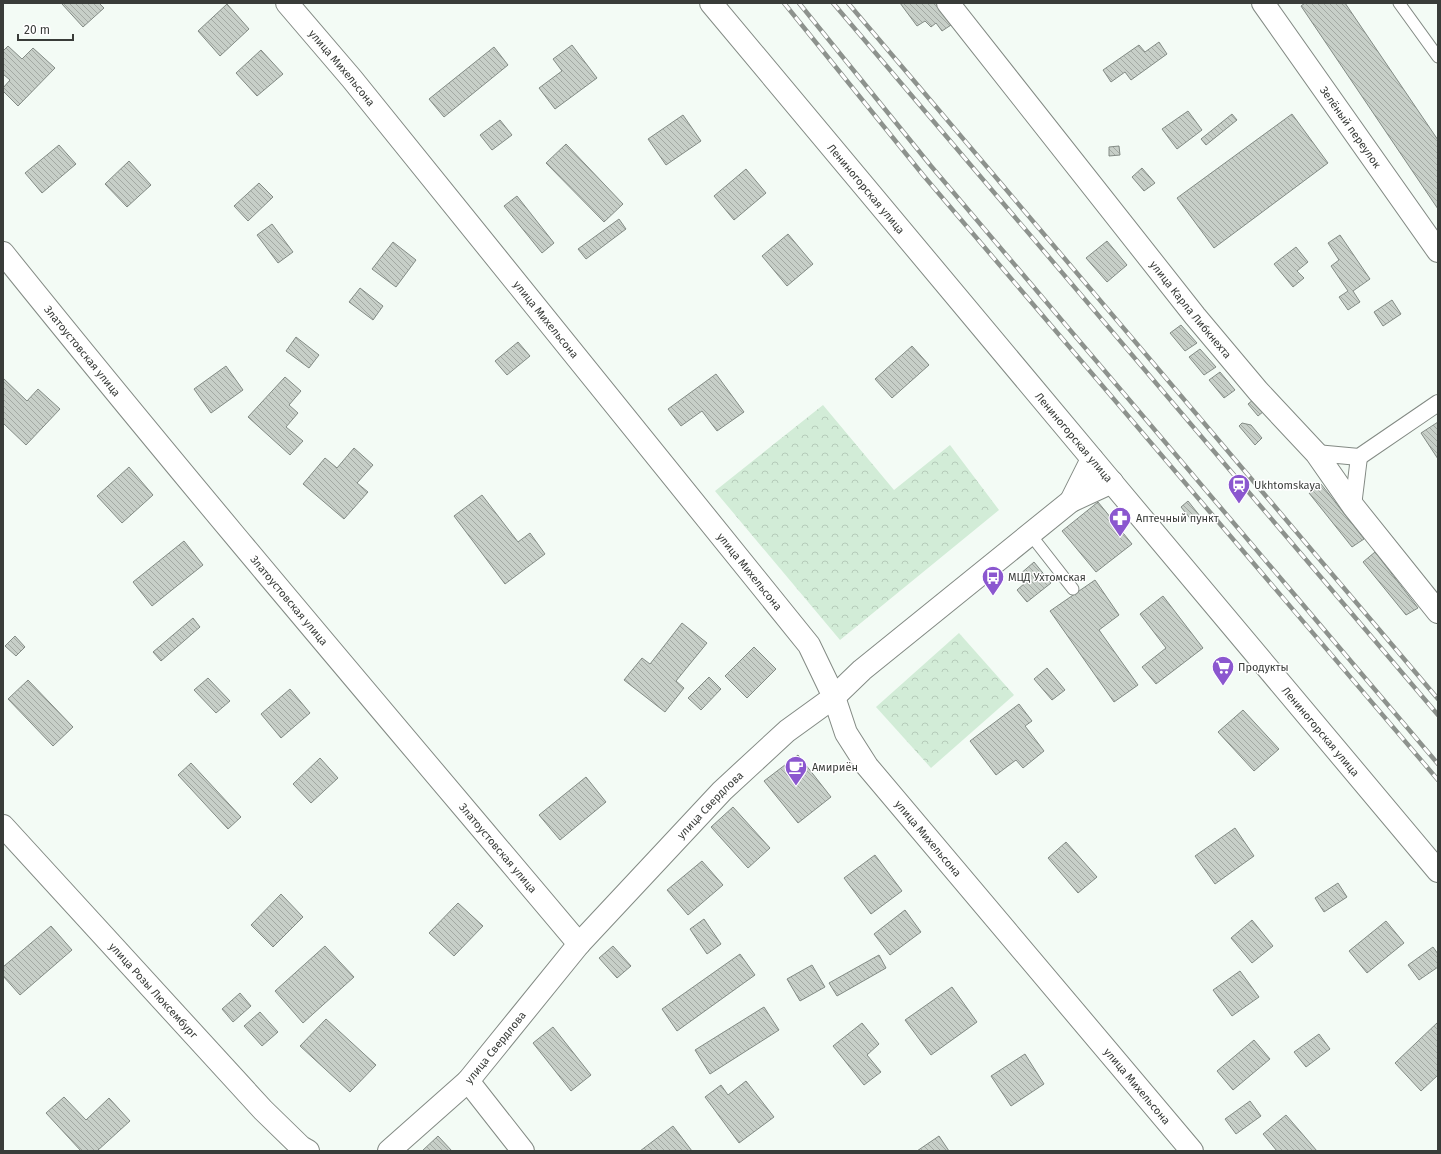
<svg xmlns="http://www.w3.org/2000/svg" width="1441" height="1154" viewBox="0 0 1441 1154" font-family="'Fira Sans',sans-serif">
	<defs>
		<pattern id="forest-crowns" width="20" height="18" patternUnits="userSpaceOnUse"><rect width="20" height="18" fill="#d2ecd7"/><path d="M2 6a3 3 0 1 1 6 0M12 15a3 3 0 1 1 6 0" fill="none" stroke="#b5cbb9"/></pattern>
		<pattern id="building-back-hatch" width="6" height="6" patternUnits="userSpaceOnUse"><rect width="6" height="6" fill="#c7cfc8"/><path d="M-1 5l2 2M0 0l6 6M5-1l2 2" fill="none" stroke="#a3a9a3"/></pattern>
	</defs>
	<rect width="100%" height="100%" fill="#f3fbf5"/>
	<!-- forest -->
	<g fill="url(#forest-crowns)">
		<polygon points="823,405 894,490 950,445 999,510 840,640 715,491"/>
		<polygon points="959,633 1014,695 931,768 876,707"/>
	</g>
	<!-- building -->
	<g fill="url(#building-back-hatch)" stroke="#838b85">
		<polygon points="63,3 99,3 104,8 83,27 62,4"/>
		<polygon points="900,3 939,3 954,23 942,31 936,23 931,27 925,21 917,26"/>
		<polygon points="1305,3 1345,3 1438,140 1438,209 1301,6"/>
		<polygon points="227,4 249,29 220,56 198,31"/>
		<polygon points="1159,42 1167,54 1131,80 1125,72 1111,82 1103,70 1139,45 1145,52"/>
		<polygon points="572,45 597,78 555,109 539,88 562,71 553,59"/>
		<polygon points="8,46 22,59 33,48 55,68 18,106 3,91 3,88 10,80 3,74 3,51"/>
		<polygon points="494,47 508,65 444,117 429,99"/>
		<polygon points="261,50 283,74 257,96 236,73"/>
		<polygon points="1188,111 1202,130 1177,149 1162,129"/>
		<polygon points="1232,114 1237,120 1206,145 1201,139"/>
		<polygon points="1292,114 1328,163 1214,248 1177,198"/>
		<polygon points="683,115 701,141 666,165 648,139"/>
		<polygon points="500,120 512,135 492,150 480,135"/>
		<polygon points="566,144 623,204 604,222 546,163"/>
		<polygon points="59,145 76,164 42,193 25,173"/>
		<polygon points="1119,146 1120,155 1109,156 1109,147"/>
		<polygon points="129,161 151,185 127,207 105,184"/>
		<polygon points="1142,168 1155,183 1144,191 1132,177"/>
		<polygon points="746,169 766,193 734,220 714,196"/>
		<polygon points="259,183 273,197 248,221 234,206"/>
		<polygon points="517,196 554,243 542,253 504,206"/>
		<polygon points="619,219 626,229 586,259 578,249"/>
		<polygon points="272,224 293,252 278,263 257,235"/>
		<polygon points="788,234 813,264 787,286 762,256"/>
		<polygon points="1340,235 1370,279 1353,291 1360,302 1348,310 1339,297 1348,291 1331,266 1339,260 1328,243"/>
		<polygon points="1107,241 1127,265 1107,282 1086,258"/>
		<polygon points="393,242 416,260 396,287 372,269"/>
		<polygon points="1296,247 1308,262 1297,271 1304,278 1293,287 1274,264"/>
		<polygon points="360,288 383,306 373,320 349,302"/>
		<polygon points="1392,300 1401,314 1383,326 1374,312"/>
		<polygon points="1181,325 1197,343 1185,351 1170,333"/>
		<polygon points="296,337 319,355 309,368 286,351"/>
		<polygon points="518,342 530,356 507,375 495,361"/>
		<polygon points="912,346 929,365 892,398 875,379"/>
		<polygon points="1200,349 1216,367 1204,375 1189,357"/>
		<polygon points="226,366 243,390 211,413 194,389"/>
		<polygon points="1220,372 1235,390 1224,398 1209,380"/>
		<polygon points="716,374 744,412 717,431 702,411 681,426 668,409"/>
		<polygon points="285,377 301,391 289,405 298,413 286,427 303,441 290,455 248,417"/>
		<polygon points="3,378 27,401 38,389 60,409 26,445 3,423"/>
		<polygon points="1254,399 1264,411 1258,416 1248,404"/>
		<polygon points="1438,422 1438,459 1421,433"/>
		<polygon points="1242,423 1251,425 1262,438 1255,445 1239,426"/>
		<polygon points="354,448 373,465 357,483 368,492 344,519 303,484 325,458 337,468"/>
		<polygon points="129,467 153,495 122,523 97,496"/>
		<polygon points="1321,484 1364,539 1352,547 1309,493"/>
		<polygon points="482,495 518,542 530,533 545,554 505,584 454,516"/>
		<polygon points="1188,501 1200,516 1193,522 1181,507"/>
		<polygon points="1098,502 1132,544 1096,572 1062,531"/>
		<polygon points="184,541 203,565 152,606 133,582"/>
		<polygon points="1375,552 1418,608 1406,615 1363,562"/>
		<polygon points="1034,562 1051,583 1027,602 1017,590 1025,583 1019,575"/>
		<polygon points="1095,580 1119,615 1099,630 1138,685 1114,702 1050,611"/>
		<polygon points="1163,596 1203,648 1156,684 1142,667 1166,648 1140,614"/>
		<polygon points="193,618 200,627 161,661 153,652"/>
		<polygon points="682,623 707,643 676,681 684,688 665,712 624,680 642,658 650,664"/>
		<polygon points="15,636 25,647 16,656 5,646"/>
		<polygon points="754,647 776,669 747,698 725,676"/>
		<polygon points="1047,668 1065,690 1052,700 1034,679"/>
		<polygon points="709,677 721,689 701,710 688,698"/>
		<polygon points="208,678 230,701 216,713 194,690"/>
		<polygon points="28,680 73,727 53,746 8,699"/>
		<polygon points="290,689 310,713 281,738 261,714"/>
		<polygon points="1019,704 1032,721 1025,726 1044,751 1023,768 1016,760 996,775 970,741"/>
		<polygon points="1243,710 1279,749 1254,771 1218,732"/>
		<polygon points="798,755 831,797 798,823 764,781"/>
		<polygon points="320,758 338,778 311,803 293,784"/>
		<polygon points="191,763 241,817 228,829 178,775"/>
		<polygon points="586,777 606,802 560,840 539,815"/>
		<polygon points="733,807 770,848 748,868 711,827"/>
		<polygon points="1235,828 1254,856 1215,884 1195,856"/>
		<polygon points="1066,842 1097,877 1078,893 1048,858"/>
		<polygon points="875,855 902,891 871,914 844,878"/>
		<polygon points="702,861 723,885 688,915 667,890"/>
		<polygon points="1338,883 1347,897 1324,912 1315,898"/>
		<polygon points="281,894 303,917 273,947 251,925"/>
		<polygon points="458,903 483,926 454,956 429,933"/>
		<polygon points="905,910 921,932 890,955 874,934"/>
		<polygon points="704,919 721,944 707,954 690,929"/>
		<polygon points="1252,920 1273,946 1252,963 1231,938"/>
		<polygon points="1386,921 1404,943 1367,973 1349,951"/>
		<polygon points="51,926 72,950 20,995 3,976 3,967"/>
		<polygon points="325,946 354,977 303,1023 275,991"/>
		<polygon points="613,946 631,966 617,978 599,958"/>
		<polygon points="1433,947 1438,954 1438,967 1419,980 1408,965"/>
		<polygon points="740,954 755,975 677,1031 662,1009"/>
		<polygon points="879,955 886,968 837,996 829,983"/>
		<polygon points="812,965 825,987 800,1001 787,979"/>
		<polygon points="1240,971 1259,997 1232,1016 1213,990"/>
		<polygon points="952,987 977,1022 931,1055 905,1020"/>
		<polygon points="240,993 251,1006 233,1022 222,1009"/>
		<polygon points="764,1007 779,1030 710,1074 695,1050"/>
		<polygon points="260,1012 278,1032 262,1046 244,1026"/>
		<polygon points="326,1019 376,1065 350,1092 300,1046"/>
		<polygon points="1438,1022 1438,1075 1421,1091 1395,1063"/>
		<polygon points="862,1023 879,1044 867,1055 881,1072 864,1085 833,1046"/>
		<polygon points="553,1027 591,1075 571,1091 533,1043"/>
		<polygon points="1319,1034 1330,1049 1306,1067 1294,1052"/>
		<polygon points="1254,1040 1270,1059 1233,1090 1217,1071"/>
		<polygon points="1025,1054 1044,1084 1011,1106 991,1076"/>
		<polygon points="746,1081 774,1117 739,1143 705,1097 721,1085 728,1095"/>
		<polygon points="64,1097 86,1120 109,1098 130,1121 97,1151 81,1151 46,1113"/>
		<polygon points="1250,1101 1261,1116 1236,1134 1225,1119"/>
		<polygon points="1286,1115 1317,1151 1277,1151 1263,1134"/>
		<polygon points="673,1126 692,1151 640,1151"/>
		<polygon points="438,1136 452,1151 422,1151"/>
		<polygon points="939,1136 949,1151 917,1151"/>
	</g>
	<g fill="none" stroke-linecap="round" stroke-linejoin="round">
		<!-- service casing -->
		<g stroke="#838a84" stroke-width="13">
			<g id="service">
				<polyline points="1399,3 1438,57"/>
				<polyline points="1030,534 1073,589"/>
			</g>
		</g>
		<!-- pedestrian casing -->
		<g stroke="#838a84" stroke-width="18">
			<g id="pedestrian">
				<polyline points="1316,453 1359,457 1438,403"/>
				<polyline points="1353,506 1359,457"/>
			</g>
		</g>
		<!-- minor casing -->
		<g stroke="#838a84" stroke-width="24">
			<g id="minor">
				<path id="s1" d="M948,3L1195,316L1258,391L1316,453L1353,506L1438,612"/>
				<path id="s2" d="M1263,3L1438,251"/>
				<path id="s3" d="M3,253C191,487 386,715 579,944"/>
				<path id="s4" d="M3,826L263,1110L301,1147L308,1151"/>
				<polyline points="468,1081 523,1151"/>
				<path id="s5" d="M389,1151L468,1081L579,944L722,791L787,731L834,697"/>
			</g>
		</g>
		<!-- tertiary casing -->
		<g stroke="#838a84" stroke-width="24">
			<g id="tertiary">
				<path id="s6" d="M287,3L352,79L809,645L834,697L846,733L867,766L1192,1151"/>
				<path id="s7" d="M711,3C953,293 1195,582 1438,871"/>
				<polyline points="1071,501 1092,459"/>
				<polyline points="834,697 862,670 1071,501 1112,482"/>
			</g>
		</g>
		<!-- service -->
		<use href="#service" stroke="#fff" stroke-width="11"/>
		<!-- pedestrian -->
		<use href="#pedestrian" stroke="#fff" stroke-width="16"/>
		<!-- minor -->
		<use href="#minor" stroke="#fff" stroke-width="22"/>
		<!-- tertiary -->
		<use href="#tertiary" stroke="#fff" stroke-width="22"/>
		<!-- rail casing -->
		<g stroke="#8d928d" stroke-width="4.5">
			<g id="rail">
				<polyline points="784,3 923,175 1438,780"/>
				<polyline points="799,3 931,166 1438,764"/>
				<polyline points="833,3 1438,715"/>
				<polyline points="848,3 1438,699"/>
			</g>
		</g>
		<!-- rail -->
		<use href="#rail" stroke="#fff" stroke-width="3" stroke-dasharray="9" stroke-linecap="butt"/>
	</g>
	<!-- icons -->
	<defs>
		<g id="station-pin" transform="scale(1.15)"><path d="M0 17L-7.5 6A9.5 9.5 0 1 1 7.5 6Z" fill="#8b57cf" stroke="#fff"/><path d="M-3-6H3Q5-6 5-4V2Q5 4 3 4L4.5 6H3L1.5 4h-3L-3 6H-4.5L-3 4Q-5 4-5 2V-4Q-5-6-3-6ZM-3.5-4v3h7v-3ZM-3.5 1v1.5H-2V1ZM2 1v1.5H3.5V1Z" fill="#fff"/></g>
		<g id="pharmacy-pin" transform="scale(1.15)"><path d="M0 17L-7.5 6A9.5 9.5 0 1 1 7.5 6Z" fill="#8b57cf" stroke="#fff"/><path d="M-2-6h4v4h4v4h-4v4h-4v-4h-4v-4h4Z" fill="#fff"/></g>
		<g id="bus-pin" transform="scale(1.15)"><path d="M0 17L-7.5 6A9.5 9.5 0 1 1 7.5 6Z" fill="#8b57cf" stroke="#fff"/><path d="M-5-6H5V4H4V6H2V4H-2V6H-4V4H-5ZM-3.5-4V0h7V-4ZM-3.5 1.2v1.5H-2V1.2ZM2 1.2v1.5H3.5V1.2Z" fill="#fff"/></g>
		<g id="supermarket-pin" transform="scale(1.15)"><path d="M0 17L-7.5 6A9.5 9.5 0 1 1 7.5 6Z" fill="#8b57cf" stroke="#fff"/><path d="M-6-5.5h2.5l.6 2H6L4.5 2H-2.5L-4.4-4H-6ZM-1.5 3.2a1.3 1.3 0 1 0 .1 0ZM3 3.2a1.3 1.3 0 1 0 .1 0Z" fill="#fff"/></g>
		<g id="cafe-pin" transform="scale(1.15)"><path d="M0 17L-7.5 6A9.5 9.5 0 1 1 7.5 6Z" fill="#8b57cf" stroke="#fff"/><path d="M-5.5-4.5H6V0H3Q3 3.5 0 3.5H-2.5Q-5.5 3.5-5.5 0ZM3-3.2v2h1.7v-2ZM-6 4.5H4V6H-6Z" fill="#fff"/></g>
	</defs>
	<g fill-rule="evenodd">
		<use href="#station-pin" x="1239" y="485"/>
		<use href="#pharmacy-pin" x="1120" y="518"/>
		<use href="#bus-pin" x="993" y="577"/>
		<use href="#supermarket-pin" x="1223" y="667"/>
		<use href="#cafe-pin" x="796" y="767"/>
	</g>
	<g text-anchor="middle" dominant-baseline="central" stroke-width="3" stroke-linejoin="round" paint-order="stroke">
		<!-- street labels -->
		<g font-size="11" fill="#393c39" stroke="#fff">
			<text stroke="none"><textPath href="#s6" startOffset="85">улица Михельсона</textPath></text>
			<text stroke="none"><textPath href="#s2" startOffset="152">Зелёный переулок</textPath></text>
			<text stroke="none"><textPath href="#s7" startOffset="242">Лениногорская улица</textPath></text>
			<text stroke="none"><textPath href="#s1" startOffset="391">улица Карла Либкнехта</textPath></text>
			<text stroke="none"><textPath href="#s6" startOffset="409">улица Михельсона</textPath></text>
			<text stroke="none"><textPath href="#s3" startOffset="126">Златоустовская улица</textPath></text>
			<text stroke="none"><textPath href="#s7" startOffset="566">Лениногорская улица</textPath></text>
			<text stroke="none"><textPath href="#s6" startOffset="733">улица Михельсона</textPath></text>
			<text stroke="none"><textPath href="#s3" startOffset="450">Златоустовская улица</textPath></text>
			<text stroke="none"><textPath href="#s7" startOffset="950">Лениногорская улица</textPath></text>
			<text stroke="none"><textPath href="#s5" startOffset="473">улица Свердлова</textPath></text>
			<text stroke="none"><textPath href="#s6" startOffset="1057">улица Михельсона</textPath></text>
			<text stroke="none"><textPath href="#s3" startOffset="774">Златоустовская улица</textPath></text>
			<text stroke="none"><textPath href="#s4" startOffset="223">улица Розы Люксембург</textPath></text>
			<text stroke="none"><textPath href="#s5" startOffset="149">улица Свердлова</textPath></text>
			<text stroke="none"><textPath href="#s6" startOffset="1381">улица Михельсона</textPath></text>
		</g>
		<!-- poi labels -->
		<g font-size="11" fill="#393c39" stroke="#fff" text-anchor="start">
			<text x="1254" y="485">Ukhtomskaya</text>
			<text x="1136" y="518">Аптечный пункт</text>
			<text x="1008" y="577">МЦД Ухтомская</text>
			<text x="1238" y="667">Продукты</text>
			<text x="812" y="767">Амириён</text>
		</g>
	</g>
	<!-- border -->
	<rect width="1441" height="1154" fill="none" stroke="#393c39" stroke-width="8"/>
	<!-- scale -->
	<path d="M18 34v6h55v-6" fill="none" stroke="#393c39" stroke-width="2"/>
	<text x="24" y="34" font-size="12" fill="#393c39" stroke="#ffffff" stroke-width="3" paint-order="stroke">20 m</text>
</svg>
